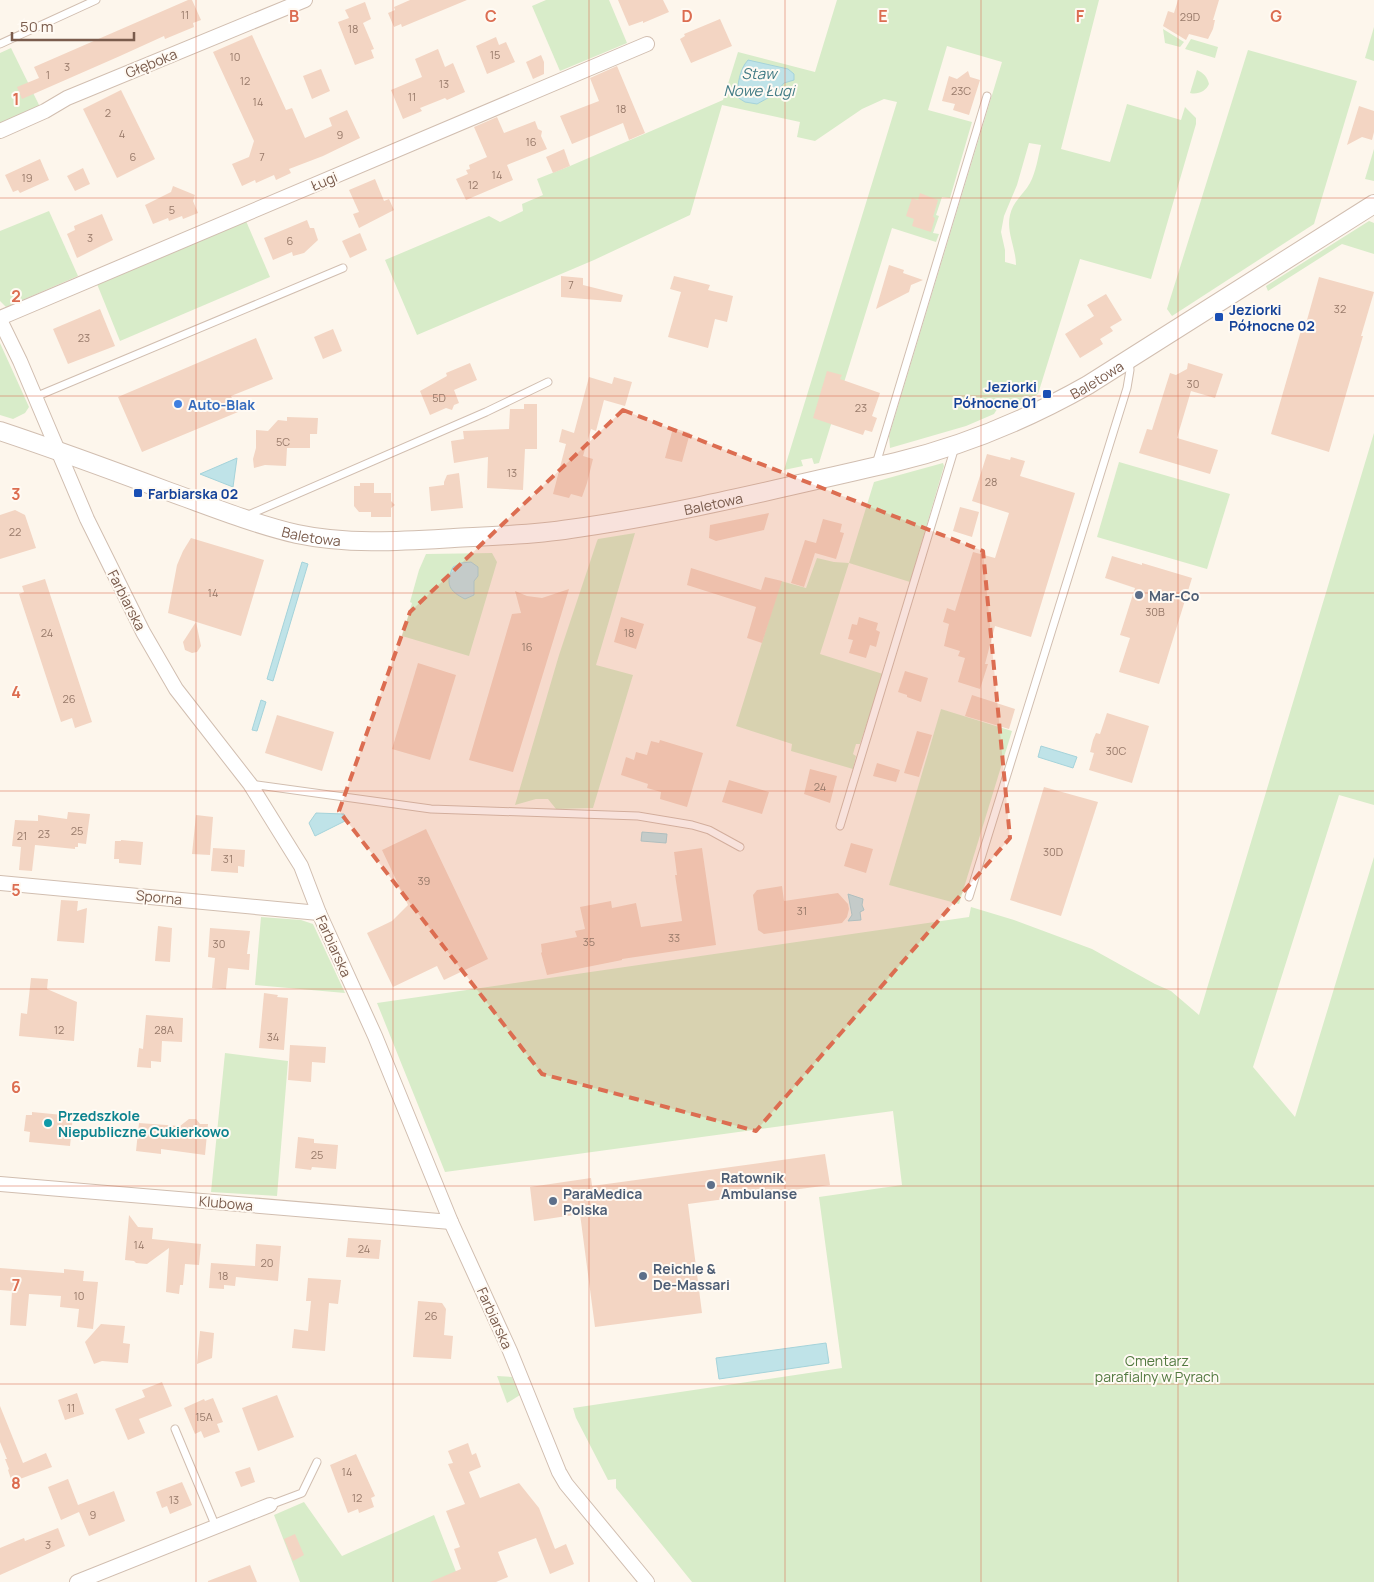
<svg xmlns="http://www.w3.org/2000/svg" width="1374" height="1582" viewBox="0 0 1374 1582" font-family="Manrope,sans-serif">
	<rect width="100%" height="100%" fill="#fdf6ec"/>
	<!-- green -->
	<g fill="#d8ecc9" fill-rule="evenodd">
		<polygon points="546,0 609,0 627,43 560,71 532,6"/>
		<path d="M837,0H1099L1061,149L1110,162L1127,104L1181,120L1185,107L1196,118V124L1151,279L1080,259L1038,394L1011,409L999,406L994,414L966,426L890,448L889,436L1002,62L947,46L928,110L972,122L950,198L942,197L936,215L939,216L933,233L939,234L936,242L892,228L819,463L814,464L812,458L801,460L803,466L784,470L897,102L884,99L862,109L815,141L797,137L800,122L722,105L690,215L594,260L417,335L385,260L489,216L500,222L523,211L522,204L543,195L537,179L570,166L723,100L738,52L815,72ZM1029,143L1041,145C1038,157 1036,172 1030,183C1024,194 1013,201 1010,215C1006,232 1016,248 1016,265L1005,262V250L1001,232L1004,216L1017,185Z"/>
		<polygon points="1374,27 1374,61 1365,58"/>
		<polygon points="1163,29 1184,42 1180,47 1165,43"/>
		<polygon points="1191,39 1218,47 1215,58 1185,49"/>
		<polygon points="11,48 40,107 0,125 0,53"/>
		<polygon points="1248,50 1357,81 1314,224 1172,316 1167,309"/>
		<path d="M1197,70C1204,73 1207,77 1209,84C1206,91 1198,95 1190,93Z"/>
		<polygon points="1374,149 1374,181 1365,179"/>
		<polygon points="49,211 78,276 6,307 0,301 0,231"/>
		<polygon points="246,221 270,277 120,341 97,284"/>
		<polygon points="1369,221 1374,223 1374,254 1342,244 1268,291 1266,286"/>
		<polygon points="0,343 29,407 25,413 13,419 0,415"/>
		<polygon points="1374,433 1374,805 1339,795 1253,1067 1295,1117 1374,857 1374,1582 692,1582 616,1488 616,1479 608,1480 576,1418 573,1408 842,1368 819,1197 902,1185 893,1111 445,1172 377,1003 969,917 971,907 1014,920 1092,949 1155,984 1171,991 1199,1015"/>
		<polygon points="1119,462 1230,494 1207,569 1097,537"/>
		<polygon points="943,463 944,466 910,582 849,563 820,654 883,674 860,744 856,744 853,754 856,756 853,769 791,751 792,744 736,726 781,581 806,588 817,558 834,562 849,563 874,482"/>
		<polygon points="635,533 596,665 633,675 593,808 556,809 548,799 536,799 515,805 559,655 597,541 598,539"/>
		<polygon points="492,553 497,562 469,656 402,636 412,603 410,602 419,570 426,554"/>
		<polygon points="941,709 1012,731 959,904 889,885"/>
		<polygon points="261,917 301,920 313,924 345,993 255,985"/>
		<polygon points="225,1053 288,1061 277,1196 211,1192"/>
		<polygon points="497,1376 512,1377 520,1395 507,1403"/>
		<polygon points="304,1502 342,1556 434,1515 460,1582 300,1582 274,1515"/>
	</g>
	<!-- water -->
	<g fill="#bfe3e8" stroke="#a5d3da">
		<path d="M748,60L788,69L794,74V80L784,83L775,94L757,104L745,102L737,97C738,84 739,70 748,60Z"/>
		<polygon points="237,458 233,487 200,474"/>
		<polygon points="302,562 308,564 273,681 267,679"/>
		<path d="M471,562L478,567V576L474,581V595L465,599C449,591 445,584 453,567L461,563Z"/>
		<polygon points="261,700 266,702 257,731 252,730"/>
		<polygon points="1041,746 1077,757 1073,768 1038,757"/>
		<polygon points="316,813 344,814 347,820 315,836 309,823"/>
		<polygon points="642,832 667,834 666,843 641,841"/>
		<polygon points="848,894 863,899 862,905 864,910 860,912 861,920 848,921 852,915"/>
		<polygon points="826,1343 829,1363 719,1379 716,1358"/>
	</g>
	<!-- building -->
	<g fill="#f3d5c3">
		<polygon points="188,0 192,0 201,20 193,23 194,27 165,39 164,36 120,56 22,99 17,87 39,78 34,67"/>
		<polygon points="410,0 467,0 402,27 401,24 394,27 388,13 395,10 394,7"/>
		<polygon points="618,0 663,0 669,12 643,23 643,21 629,26"/>
		<polygon points="1178,0 1219,0 1213,20 1215,20 1213,29 1208,39 1189,34 1186,40 1163,26 1168,11 1174,13"/>
		<polygon points="365,2 371,19 363,23 374,49 371,50 374,58 355,65 338,22 349,18 345,10"/>
		<polygon points="720,19 732,46 691,63 680,39 685,36 684,34"/>
		<polygon points="252,35 286,110 292,108 305,138 332,126 329,118 347,110 360,138 323,156 289,169 291,173 276,180 274,175 256,183 255,180 242,186 232,164 249,157 254,141 213,52"/>
		<polygon points="496,37 499,45 506,42 515,62 487,74 476,46"/>
		<polygon points="438,49 445,67 453,63 465,92 447,100 445,98 420,108 422,111 403,119 391,90 422,77 415,59"/>
		<polygon points="541,55 544,62 544,74 533,79 526,62"/>
		<polygon points="617,66 645,133 629,140 623,123 572,144 560,116 599,101 590,78"/>
		<polygon points="321,69 330,91 312,99 303,76"/>
		<polygon points="968,71 970,77 980,80 969,115 953,110 955,104 942,101 949,76 957,79"/>
		<polygon points="121,90 155,159 117,178 83,109"/>
		<polygon points="1359,106 1374,111 1374,132 1372,140 1362,137 1347,145"/>
		<polygon points="497,117 504,133 535,121 538,129 542,131 541,136 547,149 507,165 513,180 466,200 456,179 468,174 466,170 470,169 469,165 487,157 474,127"/>
		<polygon points="564,149 570,166 553,173 546,157"/>
		<polygon points="40,159 49,180 20,193 18,190 13,192 5,175"/>
		<polygon points="83,168 90,184 75,191 67,176"/>
		<polygon points="375,179 384,201 389,199 394,210 359,228 353,214 359,212 349,190"/>
		<polygon points="173,186 195,195 193,201 198,213 183,219 182,216 169,221 168,218 153,224 145,205 171,192"/>
		<polygon points="920,193 938,200 933,217 935,218 931,232 912,226 914,219 906,216 912,198 918,200"/>
		<polygon points="102,214 113,240 77,258 67,234 75,230 74,226"/>
		<polygon points="307,220 310,228 314,228 318,240 304,253 293,256 292,252 273,260 264,238"/>
		<polygon points="360,233 367,250 350,258 342,241"/>
		<polygon points="889,265 904,270 903,273 923,280 911,285 909,292 876,309"/>
		<polygon points="561,276 583,278 583,285 623,295 621,302 561,297"/>
		<polygon points="674,276 710,285 708,290 733,296 727,322 715,319 708,348 668,337 681,292 670,289"/>
		<polygon points="1319,277 1374,292 1361,336 1363,336 1329,452 1271,434 1300,334 1305,320 1307,320"/>
		<polygon points="1106,294 1122,320 1110,327 1113,331 1100,339 1103,344 1080,358 1065,334 1094,316 1087,305"/>
		<polygon points="100,309 115,346 68,364 53,329"/>
		<polygon points="333,329 342,351 323,359 314,337"/>
		<polygon points="256,338 273,379 231,396 238,412 142,452 118,397"/>
		<polygon points="470,363 477,380 454,390 459,403 454,405 452,410 446,408 430,415 420,391 447,376 446,373"/>
		<polygon points="1188,363 1223,374 1215,398 1191,391 1177,438 1218,450 1210,474 1139,453 1147,429 1152,430 1170,373 1176,375 1187,369"/>
		<polygon points="827,371 842,375 840,379 880,393 872,416 877,418 872,432 865,430 863,435 813,418"/>
		<polygon points="589,377 612,384 614,377 632,382 625,406 604,400 596,431 591,429 583,456 593,459 587,483 582,497 571,494 569,498 553,494 566,444 559,442 562,429 574,433"/>
		<polygon points="524,404 537,404 537,449 525,449 523,490 487,488 488,457 454,463 451,441 464,439 463,431 509,429 510,409 524,409"/>
		<polygon points="287,417 318,418 317,434 310,434 310,448 287,448 286,466 265,465 254,468 253,459 256,448 256,430 268,431 278,420 287,421"/>
		<polygon points="673,428 690,433 682,462 665,458"/>
		<polygon points="987,454 1010,460 1011,457 1025,461 1020,476 1075,493 1031,637 995,626 985,664 988,664 980,689 958,682 965,658 958,656 960,651 944,646 949,624 943,622 947,608 955,611 973,552 995,558 1009,513 972,501"/>
		<polygon points="459,473 463,508 431,511 429,487 444,485 444,482 447,475"/>
		<polygon points="360,483 374,483 374,493 391,493 391,501 395,505 391,508 391,517 371,517 371,512 359,512 354,506 354,486 360,486"/>
		<polygon points="960,507 979,512 972,537 953,531"/>
		<polygon points="15,510 25,515 36,548 0,559 0,515"/>
		<polygon points="769,513 764,530 716,541 709,538 710,525"/>
		<polygon points="823,519 842,524 840,532 844,533 836,559 815,553 804,587 791,583 805,540 816,543"/>
		<polygon points="191,538 264,560 241,636 168,613 177,565 183,551"/>
		<polygon points="1112,556 1142,565 1142,563 1192,578 1159,684 1119,672 1130,638 1120,635 1135,588 1105,578"/>
		<polygon points="691,568 761,590 765,577 782,581 762,643 747,638 756,607 687,585"/>
		<polygon points="45,579 92,722 75,728 72,718 61,722 19,594 24,592 22,586"/>
		<polygon points="569,589 513,772 469,760 512,614 521,613 515,591 527,596 542,598"/>
		<polygon points="621,617 644,624 636,649 614,642"/>
		<polygon points="859,617 878,623 876,630 880,632 876,647 870,645 866,658 849,653 853,640 848,639 852,624 857,625"/>
		<polygon points="196,622 201,646 197,652 192,653 185,650 183,642"/>
		<polygon points="418,663 456,675 430,760 392,749"/>
		<polygon points="905,671 928,678 921,702 907,697 907,695 898,692"/>
		<polygon points="972,695 1015,709 1009,729 965,716"/>
		<polygon points="1107,713 1149,726 1132,783 1089,770 1094,753 1090,752 1093,740 1096,733 1100,734"/>
		<polygon points="277,715 334,732 322,771 265,753"/>
		<polygon points="917,731 932,735 919,777 904,773"/>
		<polygon points="660,740 703,753 687,807 660,799 661,792 647,788 648,784 621,775 626,757 634,760 636,752 647,755 651,741 659,743"/>
		<polygon points="877,763 900,770 896,782 873,776"/>
		<polygon points="810,769 837,776 830,803 804,794"/>
		<polygon points="729,780 769,792 762,814 722,802"/>
		<polygon points="1044,787 1098,802 1061,916 1010,900"/>
		<polygon points="68,812 90,814 86,844 78,843 78,847 75,847 75,849 35,845 32,871 19,870 21,847 12,846 15,820 38,821 38,815 67,819"/>
		<polygon points="196,815 213,817 210,855 192,854"/>
		<polygon points="426,829 488,959 444,980 437,966 393,987 367,933 392,921 408,905 382,850"/>
		<polygon points="121,840 143,842 141,865 119,863 119,859 114,859 115,841 121,841"/>
		<polygon points="851,843 873,849 866,873 844,866"/>
		<polygon points="213,848 245,850 244,867 238,866 238,873 211,871"/>
		<polygon points="702,848 716,945 622,959 622,960 547,975 541,953 542,952 541,944 577,937 575,931 585,929 580,907 611,901 612,908 636,903 641,927 682,921 675,875 677,875 674,852"/>
		<polygon points="782,886 784,901 838,893 848,904 849,909 847,917 842,923 764,934 758,930 753,895 757,890"/>
		<polygon points="61,900 78,901 77,911 87,908 84,943 57,941"/>
		<polygon points="158,926 172,928 170,962 155,961"/>
		<polygon points="210,928 250,931 247,954 250,954 249,970 228,968 226,989 212,988 215,958 208,957"/>
		<polygon points="31,978 48,979 47,989 77,1002 74,1041 19,1036 21,1013 27,1014"/>
		<polygon points="264,993 278,995 277,997 288,998 284,1050 259,1048"/>
		<polygon points="146,1015 183,1018 182,1042 162,1041 161,1062 151,1061 151,1068 137,1067 139,1048 143,1049"/>
		<polygon points="290,1045 326,1047 325,1063 312,1062 311,1082 288,1080"/>
		<polygon points="32,1112 73,1116 70,1146 29,1142 30,1132 24,1131 26,1115 32,1115"/>
		<polygon points="189,1119 196,1119 200,1124 208,1124 205,1155 161,1149 161,1154 136,1151 139,1123 180,1126"/>
		<polygon points="298,1137 314,1139 314,1143 338,1145 336,1169 312,1167 311,1170 295,1168"/>
		<polygon points="825,1154 830,1185 688,1204 702,1313 595,1327 580,1214 534,1221 530,1187 591,1178 592,1186"/>
		<polygon points="129,1215 138,1227 153,1228 152,1239 201,1244 199,1265 185,1264 183,1285 180,1285 179,1294 166,1292 169,1248 147,1264 136,1263 134,1261 125,1260"/>
		<polygon points="348,1238 381,1240 379,1259 346,1257"/>
		<polygon points="256,1244 281,1246 278,1281 236,1277 235,1286 224,1285 224,1289 209,1288 211,1263 255,1266"/>
		<polygon points="0,1268 64,1273 64,1269 84,1271 83,1281 98,1282 93,1329 77,1327 79,1309 60,1307 61,1296 29,1294 26,1326 10,1325 12,1291 0,1290"/>
		<polygon points="308,1278 341,1280 338,1304 329,1303 325,1351 292,1348 294,1329 308,1331 311,1301 306,1301"/>
		<polygon points="418,1301 442,1303 446,1309 444,1335 453,1336 451,1359 413,1357"/>
		<polygon points="101,1324 125,1326 123,1343 130,1344 128,1363 102,1361 94,1364 85,1342"/>
		<polygon points="200,1331 214,1333 212,1358 197,1364"/>
		<polygon points="162,1382 172,1406 139,1419 145,1433 128,1440 115,1409 145,1397 142,1390"/>
		<polygon points="77,1393 84,1414 65,1420 58,1400"/>
		<polygon points="277,1395 294,1437 258,1451 242,1408"/>
		<polygon points="213,1398 223,1422 217,1424 220,1432 204,1438 201,1431 195,1434 184,1408 204,1399 205,1401"/>
		<polygon points="0,1406 23,1463 46,1453 52,1467 12,1482 8,1470 9,1469 5,1459 7,1459 0,1442"/>
		<polygon points="468,1443 472,1455 476,1453 481,1467 469,1472 480,1498 519,1483 539,1508 555,1549 566,1544 574,1564 550,1574 536,1538 498,1552 508,1577 496,1582 430,1582 461,1569 454,1549 460,1547 446,1511 465,1504 448,1464 453,1463 448,1451"/>
		<polygon points="356,1454 375,1496 371,1498 374,1507 359,1513 358,1509 348,1513 330,1465"/>
		<polygon points="250,1467 255,1482 241,1487 235,1472"/>
		<polygon points="68,1479 78,1505 114,1491 125,1521 89,1536 79,1512 61,1520 48,1487"/>
		<polygon points="182,1482 192,1505 170,1514 167,1506 162,1508 156,1492"/>
		<polygon points="58,1528 65,1546 0,1575 0,1548 24,1538 25,1541"/>
		<polygon points="295,1534 304,1555 293,1561 284,1539"/>
		<polygon points="250,1565 257,1582 208,1582 208,1581"/>
	</g>
	<g fill="none" stroke-linecap="round" stroke-linejoin="round">
		<!-- service casing -->
		<g stroke="#d1beb0" stroke-width="9">
			<g id="service">
				<polyline points="0,44 96,0"/>
				<polyline points="35,397 343,268"/>
				<polyline points="876,464 987,96"/>
				<polyline points="246,516 486,412 548,382"/>
				<polyline points="250,784 431,809 638,816 692,825 709,830 740,847"/>
				<polyline points="840,826 955,447"/>
				<polyline points="969,897 1127,388 1130,370 1129,360"/>
				<polyline points="175,1429 216,1527"/>
				<polyline points="270,1505 302,1493 317,1462"/>
			</g>
		</g>
		<!-- minor casing -->
		<g stroke="#d1beb0" stroke-width="16">
			<g id="minor">
				<polyline points="0,131 45,111 67,98 305,0"/>
				<polyline points="0,318 647,44"/>
				<polyline points="0,320 20,361 87,519 143,632 176,689 250,784 301,866 319,913 375,1036 451,1222 510,1351 559,1472 566,1484 647,1582"/>
				<polyline points="0,883 319,913"/>
				<polyline points="0,1184 451,1222"/>
				<polyline points="77,1582 270,1505"/>
			</g>
		</g>
		<!-- tertiary casing -->
		<g stroke="#d1beb0" stroke-width="20">
			<g id="tertiary">
				<path id="s1" d="M0,431C57,450 114,471 170,492C212,507 254,524 297,534C348,545 403,541 454,538C493,536 532,535 570,529C679,514 788,486 896,462C963,446 1028,419 1088,385L1374,204"/>
			</g>
		</g>
		<!-- service -->
		<use href="#service" stroke="#fff" stroke-width="7"/>
		<!-- minor -->
		<use href="#minor" stroke="#fff" stroke-width="14"/>
		<!-- tertiary -->
		<use href="#tertiary" stroke="#fff" stroke-width="18"/>
	</g>
	<!-- marked area -->
	<path fill="#dc6d51" fill-opacity="0.2" stroke="#dc6d51" stroke-width="4" stroke-dasharray="10 6" stroke-linejoin="round" d="M623,410L983,551L1010,838L756,1131L542,1074L339,811L410,612Z"/>
	<!-- grid -->
	<path fill="none" stroke="#dc6d51" stroke-width="1" stroke-opacity="0.55" d="M196,0V1582M393,0V1582M589,0V1582M785,0V1582M981,0V1582M1178,0V1582M0,198H1374M0,396H1374M0,593H1374M0,791H1374M0,989H1374M0,1186H1374M0,1384H1374"/>
	<!-- markers -->
	<g fill="#1a4fb4" stroke="#fffaf3" stroke-width="2">
		<rect x="1214" y="312" width="10" height="10" rx="2.5"/>
		<rect x="1042" y="389" width="10" height="10" rx="2.5"/>
		<rect x="133" y="488" width="10" height="10" rx="2.5"/>
	</g>
	<circle fill="#3f7fe0" stroke="#fffaf3" stroke-width="2" cx="178" cy="404" r="5"/>
	<g fill="#5c6f8a" stroke="#fffaf3" stroke-width="2">
		<circle cx="1139" cy="595" r="5"/>
		<circle cx="711" cy="1185" r="5"/>
		<circle cx="553" cy="1201" r="5"/>
		<circle cx="643" cy="1276" r="5"/>
	</g>
	<circle fill="#0f9aa8" stroke="#fffaf3" stroke-width="2" cx="48" cy="1123" r="5"/>
	<g text-anchor="middle" dominant-baseline="central" stroke-width="4" stroke-linejoin="round" paint-order="stroke">
		<!-- number labels -->
		<g font-size="11" fill="#987a6a">
			<text x="185" y="14">11</text>
			<text x="1190" y="16">29D</text>
			<text x="353" y="28">18</text>
			<text x="495" y="54">15</text>
			<text x="235" y="56">10</text>
			<text x="67" y="66">3</text>
			<text x="48" y="74">1</text>
			<text x="245" y="80">12</text>
			<text x="444" y="83">13</text>
			<text x="961" y="90">23C</text>
			<text x="412" y="96">11</text>
			<text x="258" y="101">14</text>
			<text x="621" y="108">18</text>
			<text x="108" y="112">2</text>
			<text x="122" y="133">4</text>
			<text x="340" y="134">9</text>
			<text x="531" y="141">16</text>
			<text x="133" y="156">6</text>
			<text x="262" y="156">7</text>
			<text x="497" y="174">14</text>
			<text x="27" y="177">19</text>
			<text x="473" y="184">12</text>
			<text x="172" y="209">5</text>
			<text x="90" y="237">3</text>
			<text x="290" y="240">6</text>
			<text x="571" y="284">7</text>
			<text x="1340" y="308">32</text>
			<text x="84" y="337">23</text>
			<text x="1193" y="383">30</text>
			<text x="439" y="397">5D</text>
			<text x="861" y="407">23</text>
			<text x="283" y="441">5C</text>
			<text x="512" y="472">13</text>
			<text x="991" y="481">28</text>
			<text x="15" y="531">22</text>
			<text x="213" y="592">14</text>
			<text x="1155" y="611">30B</text>
			<text x="47" y="632">24</text>
			<text x="629" y="632">18</text>
			<text x="527" y="646">16</text>
			<text x="69" y="698">26</text>
			<text x="1116" y="750">30C</text>
			<text x="820" y="786">24</text>
			<text x="77" y="830">25</text>
			<text x="44" y="833">23</text>
			<text x="22" y="835">21</text>
			<text x="1053" y="851">30D</text>
			<text x="228" y="858">31</text>
			<text x="424" y="880">39</text>
			<text x="802" y="910">31</text>
			<text x="674" y="937">33</text>
			<text x="589" y="941">35</text>
			<text x="219" y="943">30</text>
			<text x="59" y="1029">12</text>
			<text x="164" y="1029">28A</text>
			<text x="273" y="1036">34</text>
			<text x="317" y="1154">25</text>
			<text x="139" y="1244">14</text>
			<text x="364" y="1248">24</text>
			<text x="267" y="1262">20</text>
			<text x="223" y="1275">18</text>
			<text x="79" y="1295">10</text>
			<text x="431" y="1315">26</text>
			<text x="71" y="1407">11</text>
			<text x="204" y="1416">15A</text>
			<text x="347" y="1471">14</text>
			<text x="357" y="1497">12</text>
			<text x="174" y="1499">13</text>
			<text x="93" y="1514">9</text>
			<text x="48" y="1544">3</text>
		</g>
		<!-- street labels -->
		<g font-size="14" fill="#7a5c4d" stroke="#fffaf3">
			<text transform="translate(151 63) rotate(-22)">Głęboka</text>
			<text transform="translate(324 181) rotate(-23)">Ługi</text>
			<text stroke="none"><textPath href="#s1" startOffset="1139">Baletowa</textPath></text>
			<text stroke="none"><textPath href="#s1" startOffset="734">Baletowa</textPath></text>
			<text stroke="none"><textPath href="#s1" startOffset="329">Baletowa</textPath></text>
			<text transform="translate(127 600) rotate(63)">Farbiarska</text>
			<text transform="translate(159 897) rotate(6)">Sporna</text>
			<text transform="translate(334 946) rotate(66)">Farbiarska</text>
			<text transform="translate(226 1203) rotate(5)">Klubowa</text>
			<text transform="translate(495 1318) rotate(66)">Farbiarska</text>
		</g>
		<!-- transit labels -->
		<g font-size="14" font-weight="bold" fill="#164399" stroke="#fffaf3" text-anchor="start">
			<text x="1229" y="309">Jeziorki<tspan x="1229" dy="16">Północne 02</tspan></text>
			<text x="1037" y="386" text-anchor="end">Jeziorki<tspan x="1037" dy="16">Północne 01</tspan></text>
			<text x="148" y="493">Farbiarska 02</text>
		</g>
		<!-- shop labels -->
		<g font-size="14" font-weight="bold" fill="#366cbe" stroke="#fffaf3" text-anchor="start">
			<text x="188" y="404">Auto-Blak</text>
		</g>
		<!-- service labels -->
		<g font-size="14" font-weight="bold" fill="#4e5e75" stroke="#fffaf3" text-anchor="start">
			<text x="1149" y="595">Mar-Co</text>
			<text x="721" y="1177">Ratownik<tspan x="721" dy="16">Ambulanse</tspan></text>
			<text x="563" y="1193">ParaMedica<tspan x="563" dy="16">Polska</tspan></text>
			<text x="653" y="1268">Reichle &amp;<tspan x="653" dy="16">De-Massari</tspan></text>
		</g>
		<!-- culture labels -->
		<g font-size="14" font-weight="bold" fill="#0d838f" stroke="#fffaf3" text-anchor="start">
			<text x="58" y="1115">Przedszkole<tspan x="58" dy="16">Niepubliczne Cukierkowo</tspan></text>
		</g>
		<!-- park labels -->
		<g font-size="14" fill="#537a41" stroke="#fffaf3">
			<text x="1157" y="1360">Cmentarz<tspan x="1157" dy="16">parafialny w Pyrach</tspan></text>
		</g>
		<!-- water labels -->
		<g font-size="15" font-style="italic" fill="#437c86" stroke="#fffaf3">
			<text x="759" y="73">Staw<tspan x="759" dy="17">Nowe Ługi</tspan></text>
		</g>
	</g>
	<g font-size="16" text-anchor="middle" font-weight="bold" fill="#dc6d51" stroke="#fffaf3" stroke-width="4" stroke-linejoin="round" paint-order="stroke">
		<text x="294" y="22">B</text>
		<text x="491" y="22">C</text>
		<text x="687" y="22">D</text>
		<text x="883" y="22">E</text>
		<text x="1080" y="22">F</text>
		<text x="1276" y="22">G</text>
		<text x="16" y="105">1</text>
		<text x="16" y="302">2</text>
		<text x="16" y="500">3</text>
		<text x="16" y="698">4</text>
		<text x="16" y="896">5</text>
		<text x="16" y="1093">6</text>
		<text x="16" y="1291">7</text>
		<text x="16" y="1489">8</text>
	</g>
	<!-- scale -->
	<path d="M12 32v8h122v-8" fill="none" stroke="#7a5c4d" stroke-width="2.5"/>
	<text x="20" y="32" font-size="15" fill="#7a5c4d" stroke="#fffaf3" stroke-width="4" paint-order="stroke">50 m</text>
</svg>
